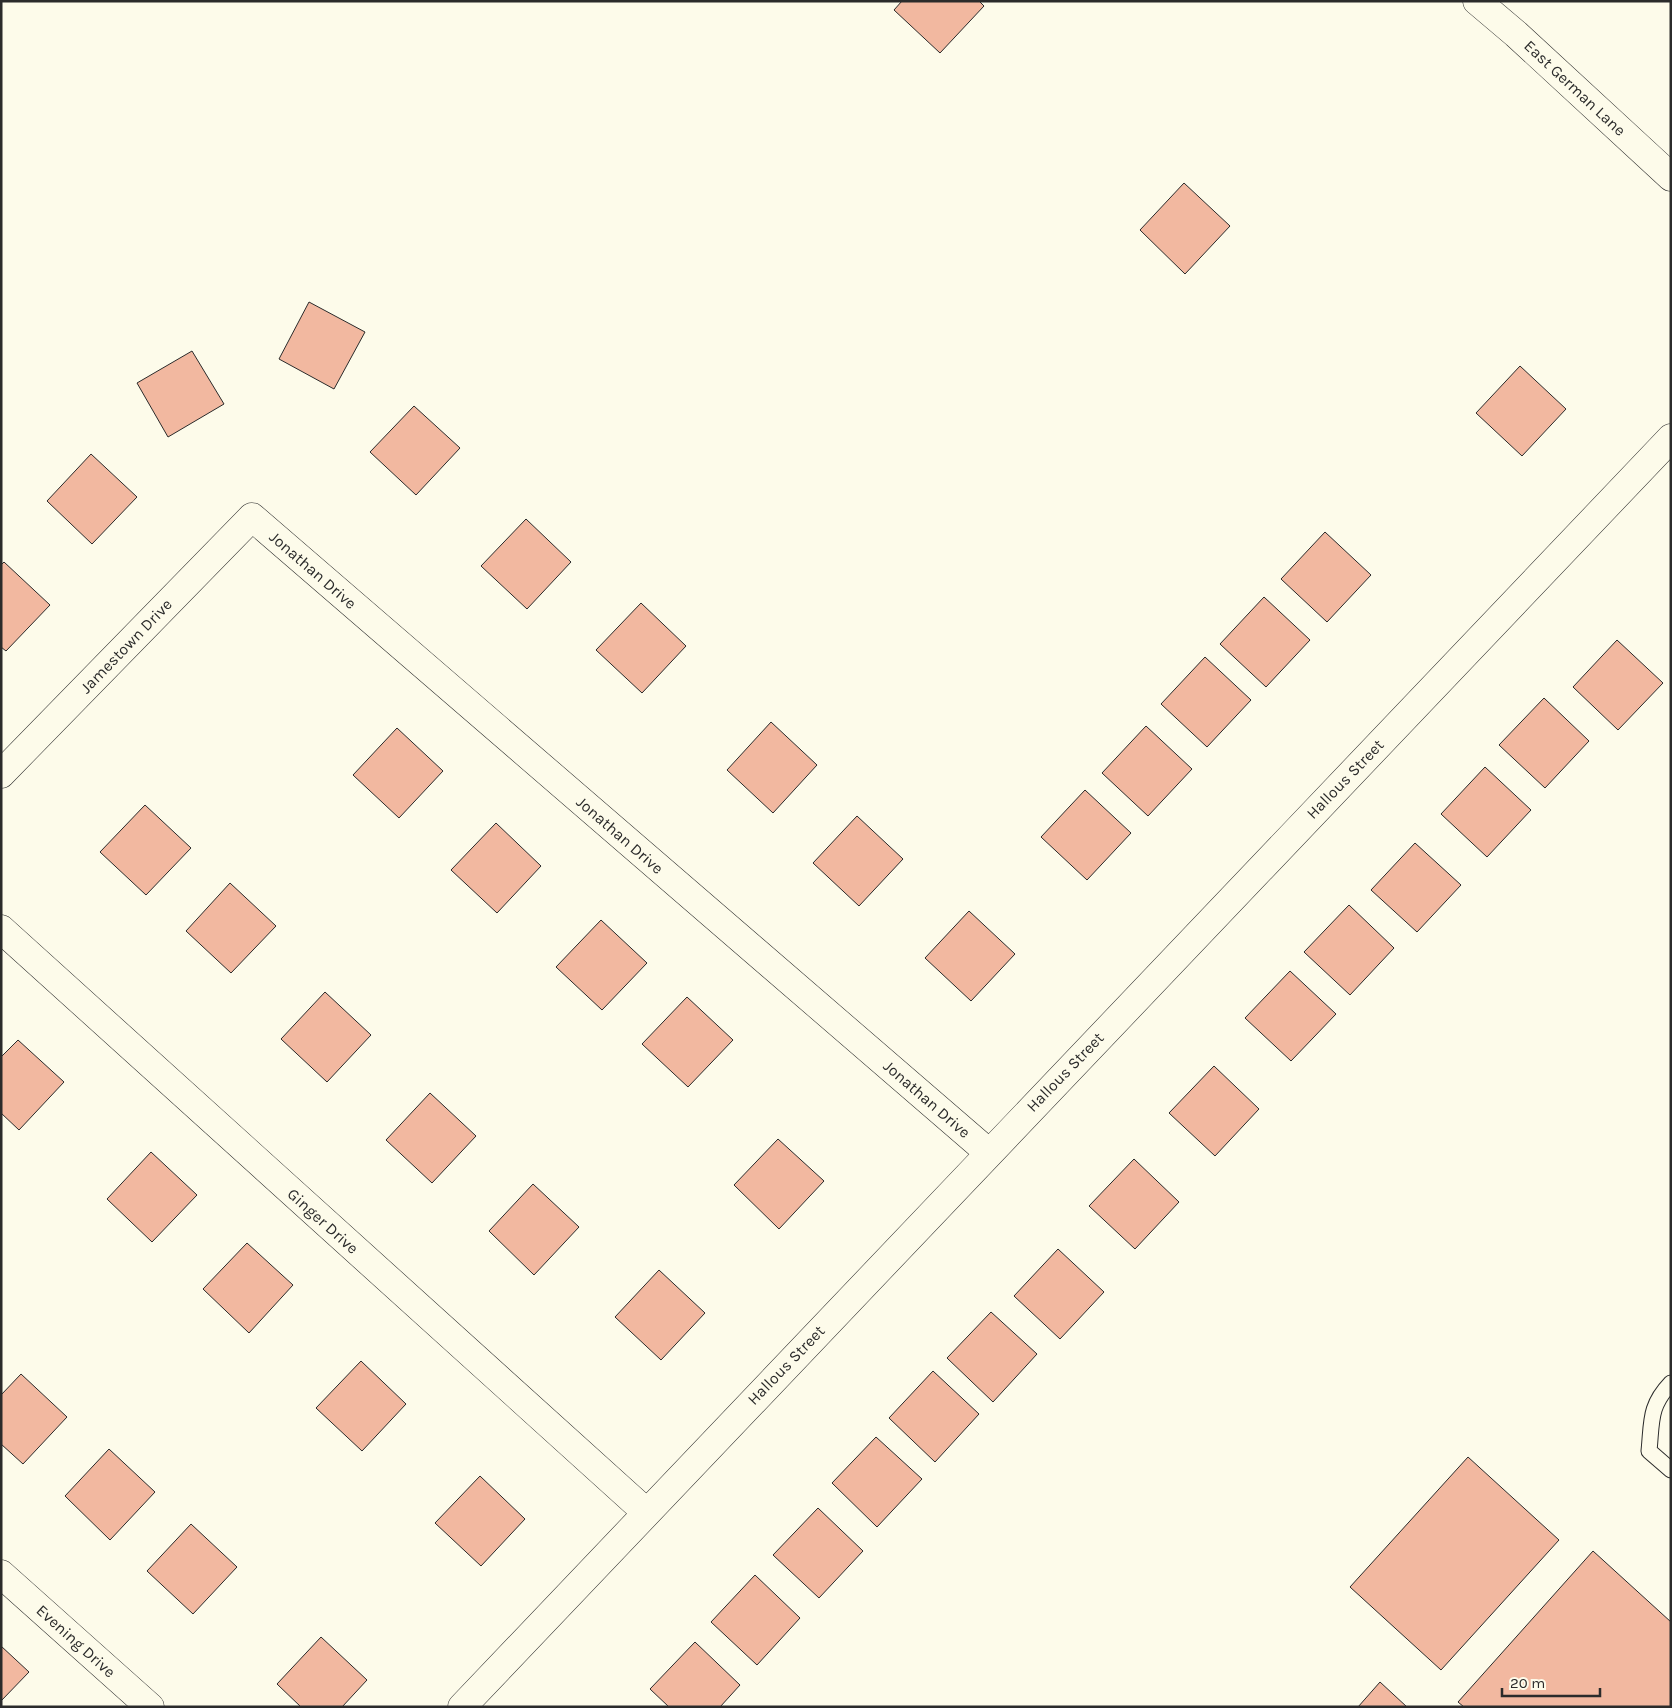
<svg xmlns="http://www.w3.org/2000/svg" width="1672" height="1708" viewBox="0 0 1672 1708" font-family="Karla,sans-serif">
	<rect width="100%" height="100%" fill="#fdfbea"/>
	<!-- building -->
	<g fill="#f2b8a0" stroke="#2b2b2b">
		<polygon points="902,1 979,1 984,6 940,53 894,10"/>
		<polygon points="1184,183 1230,226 1185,274 1140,230"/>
		<polygon points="309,302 365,332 334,389 279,359"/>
		<polygon points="192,351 224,404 168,437 137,383"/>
		<polygon points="1520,366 1566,409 1522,456 1476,413"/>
		<polygon points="414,406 460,448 416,495 370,452"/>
		<polygon points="91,454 137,497 92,544 47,501"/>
		<polygon points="526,519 571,562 527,609 481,566"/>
		<polygon points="1325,532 1371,575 1327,622 1281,579"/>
		<polygon points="4,562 50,605 6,651 1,647 1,565"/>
		<polygon points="1264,597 1310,640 1266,687 1220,644"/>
		<polygon points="641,603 686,646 642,693 596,650"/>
		<polygon points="1617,640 1663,683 1618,730 1573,687"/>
		<polygon points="1205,657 1251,700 1207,747 1161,704"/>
		<polygon points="1544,698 1589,741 1545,788 1499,745"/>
		<polygon points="771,722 817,765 773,813 727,770"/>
		<polygon points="1146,726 1192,769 1148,816 1102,773"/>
		<polygon points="397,728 443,771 399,818 353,775"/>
		<polygon points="1485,767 1531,810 1487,857 1441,814"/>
		<polygon points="1085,790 1131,833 1087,880 1041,837"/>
		<polygon points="145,805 191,848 146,895 100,852"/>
		<polygon points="857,816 903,859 859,906 813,863"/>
		<polygon points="496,823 541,866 497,913 451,870"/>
		<polygon points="1415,843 1461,885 1417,932 1371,890"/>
		<polygon points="230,883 276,926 231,973 186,931"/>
		<polygon points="1349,905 1394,948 1350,995 1304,952"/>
		<polygon points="969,911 1015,954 971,1001 925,958"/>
		<polygon points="601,920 647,963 602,1010 556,967"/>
		<polygon points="1290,971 1336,1014 1291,1061 1245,1018"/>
		<polygon points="325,992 371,1035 327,1082 281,1039"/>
		<polygon points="687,997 733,1040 688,1087 642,1044"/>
		<polygon points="18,1040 64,1082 19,1130 1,1113 1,1057"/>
		<polygon points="1214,1066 1259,1109 1215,1156 1169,1113"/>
		<polygon points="430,1093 476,1136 432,1183 386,1140"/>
		<polygon points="778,1139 824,1181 779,1229 734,1185"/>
		<polygon points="151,1152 197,1195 152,1242 107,1199"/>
		<polygon points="1134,1159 1179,1202 1135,1249 1089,1206"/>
		<polygon points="533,1184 579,1227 534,1275 489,1231"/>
		<polygon points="247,1243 293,1285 249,1333 203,1289"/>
		<polygon points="1058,1249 1104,1292 1060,1339 1014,1296"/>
		<polygon points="659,1270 705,1313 661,1360 615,1317"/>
		<polygon points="991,1312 1037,1354 993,1402 947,1358"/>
		<polygon points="361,1361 406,1404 362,1451 316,1408"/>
		<polygon points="933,1371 979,1414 935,1462 889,1418"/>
		<polygon points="21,1374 67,1417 23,1464 1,1444 1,1395"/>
		<polygon points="876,1437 922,1479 877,1527 832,1483"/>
		<polygon points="109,1449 155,1492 110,1540 65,1496"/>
		<polygon points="1468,1457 1559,1540 1441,1670 1350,1587"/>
		<polygon points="480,1476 525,1519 481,1566 435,1523"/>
		<polygon points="818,1508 863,1551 819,1598 773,1555"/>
		<polygon points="191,1524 237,1567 193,1614 147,1571"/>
		<polygon points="1593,1551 1671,1622 1671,1707 1464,1707 1458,1702"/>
		<polygon points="755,1575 800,1618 757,1665 711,1622"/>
		<polygon points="321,1637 367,1680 342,1707 301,1707 277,1684"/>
		<polygon points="695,1642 740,1685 720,1707 669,1707 650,1689"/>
		<polygon points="1,1646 29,1672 1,1701"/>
		<polygon points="1380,1682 1407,1707 1358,1707"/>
	</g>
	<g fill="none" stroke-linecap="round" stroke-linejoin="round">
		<!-- service casing -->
		<g stroke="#2b2b2b" stroke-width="17">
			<path id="service" d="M1671,1383C1649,1406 1652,1421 1649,1451L1671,1470"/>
		</g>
		<!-- minor casing -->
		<g stroke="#2b2b2b" stroke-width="29">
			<g id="minor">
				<polyline points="1,774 252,517 988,1152"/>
				<polyline points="1,929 646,1512"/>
				<polyline points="1,1574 150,1707"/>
				<polyline points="462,1707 1671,438"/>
			</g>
		</g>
		<!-- tertiary casing -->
		<g stroke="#2b2b2b" stroke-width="29">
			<polyline id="tertiary" points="1477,1 1516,34 1671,177"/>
		</g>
		<!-- service -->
		<use href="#service" stroke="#fdfbea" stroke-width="15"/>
		<!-- minor -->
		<use href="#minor" stroke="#fdfbea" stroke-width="28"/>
		<!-- tertiary -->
		<use href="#tertiary" stroke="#fdfbea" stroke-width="28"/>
	</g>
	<g text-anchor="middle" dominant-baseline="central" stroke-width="4" stroke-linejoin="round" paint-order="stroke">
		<!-- street labels -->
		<g font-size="16" fill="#2b2b2b" stroke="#fdfbea">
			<text transform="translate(1575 88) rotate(43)">East German Lane</text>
			<text transform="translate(313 570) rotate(41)">Jonathan Drive</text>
			<text transform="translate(126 646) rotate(-46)">Jamestown Drive</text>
			<text transform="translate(1345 779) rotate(-46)">Hallous Street</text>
			<text transform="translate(620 835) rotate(41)">Jonathan Drive</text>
			<text transform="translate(1065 1072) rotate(-46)">Hallous Street</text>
			<text transform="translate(927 1099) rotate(41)">Jonathan Drive</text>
			<text transform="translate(323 1221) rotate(42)">Ginger Drive</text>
			<text transform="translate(786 1365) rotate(-46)">Hallous Street</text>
			<text transform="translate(76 1641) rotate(42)">Evening Drive</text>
		</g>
	</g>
	<!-- border -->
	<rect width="1672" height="1708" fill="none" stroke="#2b2b2b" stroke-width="5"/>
	<!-- scale -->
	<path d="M1502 1688v8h98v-8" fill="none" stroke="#2b2b2b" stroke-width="2.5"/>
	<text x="1510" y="1688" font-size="15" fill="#2b2b2b" stroke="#fdfbea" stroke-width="4" paint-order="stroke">20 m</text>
</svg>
